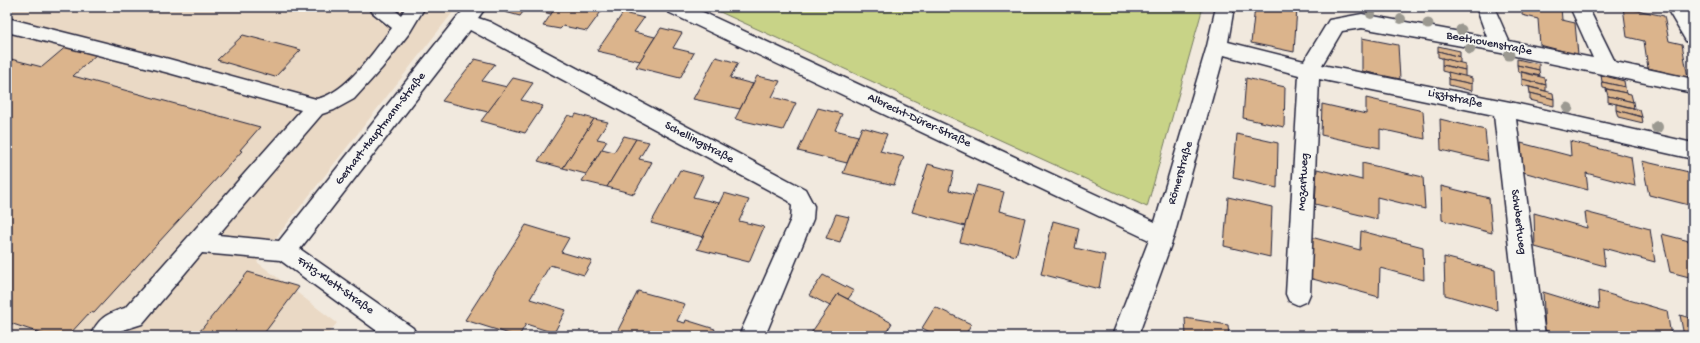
<svg xmlns="http://www.w3.org/2000/svg" width="1700" height="343" viewBox="0 0 1700 343" font-family="'Gochi Hand',sans-serif">
	<rect width="100%" height="100%" fill="#f1e9de"/>
	<filter id="ink" filterUnits="userSpaceOnUse"><feTurbulence type="fractalNoise" baseFrequency=".025" numOctaves="2"/><feDisplacementMap in="SourceGraphic" scale="8" xChannelSelector="R" yChannelSelector="G"/><feConvolveMatrix kernelMatrix="1 2 1 2 8 2 1 2 1" color-interpolation-filters="sRGB"/></filter>
	<g filter="url(#ink)">
		<!-- built -->
		<polygon fill="#ead9c5" points="7,7 457,7 257,262 337,323 326,336 7,336"/>
		<!-- green -->
		<polygon fill="#c8d387" stroke="#757a61" points="709,7 1203,7 1147,207"/>
		<!-- building -->
		<g fill="#dbb48c" stroke="#22223b">
			<polygon points="509,7 556,7 551,14 526,8 520,16 505,12"/>
			<polygon points="556,7 594,7 603,9 587,31 563,26 560,29 543,26"/>
			<polygon points="1255,7 1297,8 1294,52 1251,43"/>
			<polygon points="1522,7 1561,7 1562,20 1575,23 1578,55 1540,45 1538,19 1522,15"/>
			<polygon points="1623,7 1664,16 1669,41 1682,44 1688,78 1648,68 1644,41 1627,37"/>
			<polygon points="623,13 644,18 634,32 655,37 640,61 597,51"/>
			<polygon points="661,28 682,33 673,48 694,53 680,78 636,67"/>
			<polygon points="243,35 301,50 275,77 217,60"/>
			<polygon points="1362,38 1398,45 1400,79 1362,71"/>
			<polygon points="68,45 98,53 73,76 260,127 240,150 242,151 94,313 90,312 68,336 49,336 7,322 7,58 42,67"/>
			<polygon points="1438,46 1460,51 1460,57 1438,51"/>
			<polygon points="1438,51 1460,57 1460,63 1438,57"/>
			<polygon points="716,57 738,63 730,78 753,84 740,109 693,99"/>
			<polygon points="1442,58 1465,64 1465,70 1442,65"/>
			<polygon points="475,59 495,64 482,81 507,87 488,112 442,101"/>
			<polygon points="1517,59 1539,64 1539,70 1517,65"/>
			<polygon points="1442,65 1465,70 1465,77 1442,71"/>
			<polygon points="1517,65 1539,70 1540,76 1518,71"/>
			<polygon points="1448,72 1472,78 1472,84 1449,79"/>
			<polygon points="1521,72 1545,78 1546,85 1522,79"/>
			<polygon points="1601,75 1624,81 1625,87 1602,82"/>
			<polygon points="757,76 780,81 772,97 796,103 783,130 735,119"/>
			<polygon points="513,78 533,83 521,100 543,106 525,133 481,121"/>
			<polygon points="1246,78 1285,87 1284,127 1243,118"/>
			<polygon points="1449,79 1472,84 1472,91 1449,85"/>
			<polygon points="1522,79 1546,85 1546,91 1522,85"/>
			<polygon points="1602,82 1625,87 1626,93 1603,88"/>
			<polygon points="1529,87 1553,93 1554,99 1530,93"/>
			<polygon points="1606,89 1631,94 1633,102 1608,96"/>
			<polygon points="1530,93 1554,99 1554,106 1530,100"/>
			<polygon points="1608,96 1633,102 1634,108 1608,102"/>
			<polygon points="1366,98 1423,111 1425,139 1380,129 1380,148 1321,135 1322,104 1366,114"/>
			<polygon points="1616,104 1640,110 1642,117 1616,110"/>
			<polygon points="818,108 842,114 835,130 858,136 847,163 798,151"/>
			<polygon points="1616,110 1642,117 1643,123 1618,117"/>
			<polygon points="576,114 594,119 563,168 538,161 568,115 574,117"/>
			<polygon points="594,119 608,122 597,139 607,141 586,174 563,168"/>
			<polygon points="1440,119 1485,130 1488,161 1441,150"/>
			<polygon points="862,127 887,134 880,151 904,157 894,185 843,173"/>
			<polygon points="1237,134 1278,143 1277,188 1233,178"/>
			<polygon points="624,136 636,139 607,187 582,181 602,149 614,152"/>
			<polygon points="636,139 649,142 639,159 652,162 634,194 607,187"/>
			<polygon points="1570,141 1631,157 1635,186 1586,173 1588,190 1523,172 1521,143 1571,156"/>
			<polygon points="1642,161 1693,173 1693,206 1649,195"/>
			<polygon points="1362,163 1423,177 1425,209 1377,197 1377,219 1315,204 1317,169 1362,180"/>
			<polygon points="928,164 954,171 949,190 974,196 965,226 912,212"/>
			<polygon points="680,170 703,176 693,197 719,203 703,237 651,223"/>
			<polygon points="977,185 1004,192 999,211 1025,218 1016,256 960,242"/>
			<polygon points="1441,186 1489,198 1492,233 1442,220"/>
			<polygon points="724,193 749,200 739,221 764,227 749,262 697,249"/>
			<polygon points="1228,197 1272,207 1270,257 1224,246"/>
			<polygon points="1585,212 1650,229 1655,262 1603,248 1605,266 1535,247 1534,213 1587,228"/>
			<polygon points="836,214 849,217 840,242 826,238"/>
			<polygon points="1053,221 1079,228 1075,248 1105,255 1099,289 1041,274"/>
			<polygon points="526,225 569,238 561,252 592,261 584,275 550,265 530,299 566,310 554,333 526,324 519,336 516,336 465,320"/>
			<polygon points="1361,231 1423,247 1424,280 1380,268 1379,297 1309,278 1311,237 1360,250"/>
			<polygon points="1662,234 1693,242 1693,278 1670,272"/>
			<polygon points="1444,257 1495,270 1497,310 1445,295"/>
			<polygon points="248,272 299,287 262,336 196,336"/>
			<polygon points="823,275 854,291 848,299 838,294 830,306 809,295"/>
			<polygon points="638,291 685,304 677,321 685,323 686,320 715,329 712,336 615,336"/>
			<polygon points="1598,291 1667,311 1671,336 1631,336 1617,332 1617,336 1563,336 1545,330 1543,292 1599,309"/>
			<polygon points="838,294 892,323 884,336 809,336"/>
			<polygon points="935,307 971,324 965,336 938,336 922,328"/>
			<polygon points="1680,315 1693,319 1693,336 1684,336"/>
			<polygon points="1185,318 1228,325 1229,336 1186,336"/>
		</g>
		<g fill="none" stroke-linecap="round" stroke-linejoin="round">
			<!-- minor casing -->
			<g stroke="#22223b" stroke-width="3">
				<g id="minor">
					<path d="M370,7H391L401,15L406,7H425L410,32L382,68L354,99L334,110L322,114L218,235L279,241L458,16L467,7H486L478,18L490,22L805,189L814,206L813,219L765,336H739L791,219L792,206L789,201L470,30L300,249L413,328L417,336H384L280,260L202,253L142,324L123,330L118,336H90C99,318 106,314 125,308L301,110L169,73L7,32V18L169,59L316,99C346,94 374,51 392,28L372,12Z"/>
					<polygon points="666,7 692,7 1155,222 1207,46 1216,7 1234,7 1228,42 1304,61 1329,20 1362,14 1487,37 1476,7 1494,7 1509,41 1593,58 1570,7 1588,7 1615,62 1693,79 1693,93 1501,53 1362,28 1342,31 1322,65 1510,102 1693,143 1693,159 1516,119 1545,336 1519,336 1494,115 1319,79 1310,294 1307,301 1298,305 1289,301 1286,294 1299,75 1224,55 1174,236 1138,336 1112,336 1149,240 668,12"/>
					<polygon points="1666,7 1685,7 1693,20 1693,43 1686,41"/>
				</g>
			</g>
			<!-- minor -->
			<use href="#minor" fill="#f6f6f2" fill-rule="evenodd"/>
		</g>
		<!-- trees -->
		<g fill="#9b9991">
			<circle cx="1371" cy="14" r="5"/>
			<circle cx="1401" cy="19" r="5"/>
			<circle cx="1428" cy="24" r="5.5"/>
			<circle cx="1461" cy="30" r="5.5"/>
			<circle cx="1470" cy="49" r="5.5"/>
			<circle cx="1509" cy="55" r="5.5"/>
			<circle cx="1568" cy="108" r="5.5"/>
			<circle cx="1657" cy="127" r="6"/>
		</g>
	</g>
	<g text-anchor="middle" dominant-baseline="central" stroke-width="3.5" stroke-linejoin="round" paint-order="stroke">
		<!-- street labels -->
		<g font-size="12" fill="#22223b" stroke="#f6f6f2">
			<text transform="translate(1489 44) rotate(11)">Beethovenstraße</text>
			<text transform="translate(1455 99) rotate(12)">Lisztstraße</text>
			<text transform="translate(919 121) rotate(25)">Albrecht-Dürer-Straße</text>
			<text transform="translate(381 129) rotate(-52)">Gerhart-Hauptmann-Straße</text>
			<text transform="translate(699 143) rotate(28)">Schellingstraße</text>
			<text transform="translate(1181 173) rotate(-74)">Römerstraße</text>
			<text transform="translate(1304 182) rotate(-87)">Mozartweg</text>
			<text transform="translate(1518 222) rotate(83)">Schubertweg</text>
			<text transform="translate(335 286) rotate(35)">Fritz-Klett-Straße</text>
		</g>
	</g>
	<!-- margin -->
	<rect width="1700" height="343" fill="none" stroke="#f6f6f2" stroke-width="24"/>
	<rect x="12" y="12" width="1676" height="319" fill="none" stroke="#22223b" stroke-width="1.5" filter="url(#ink)"/>
</svg>
